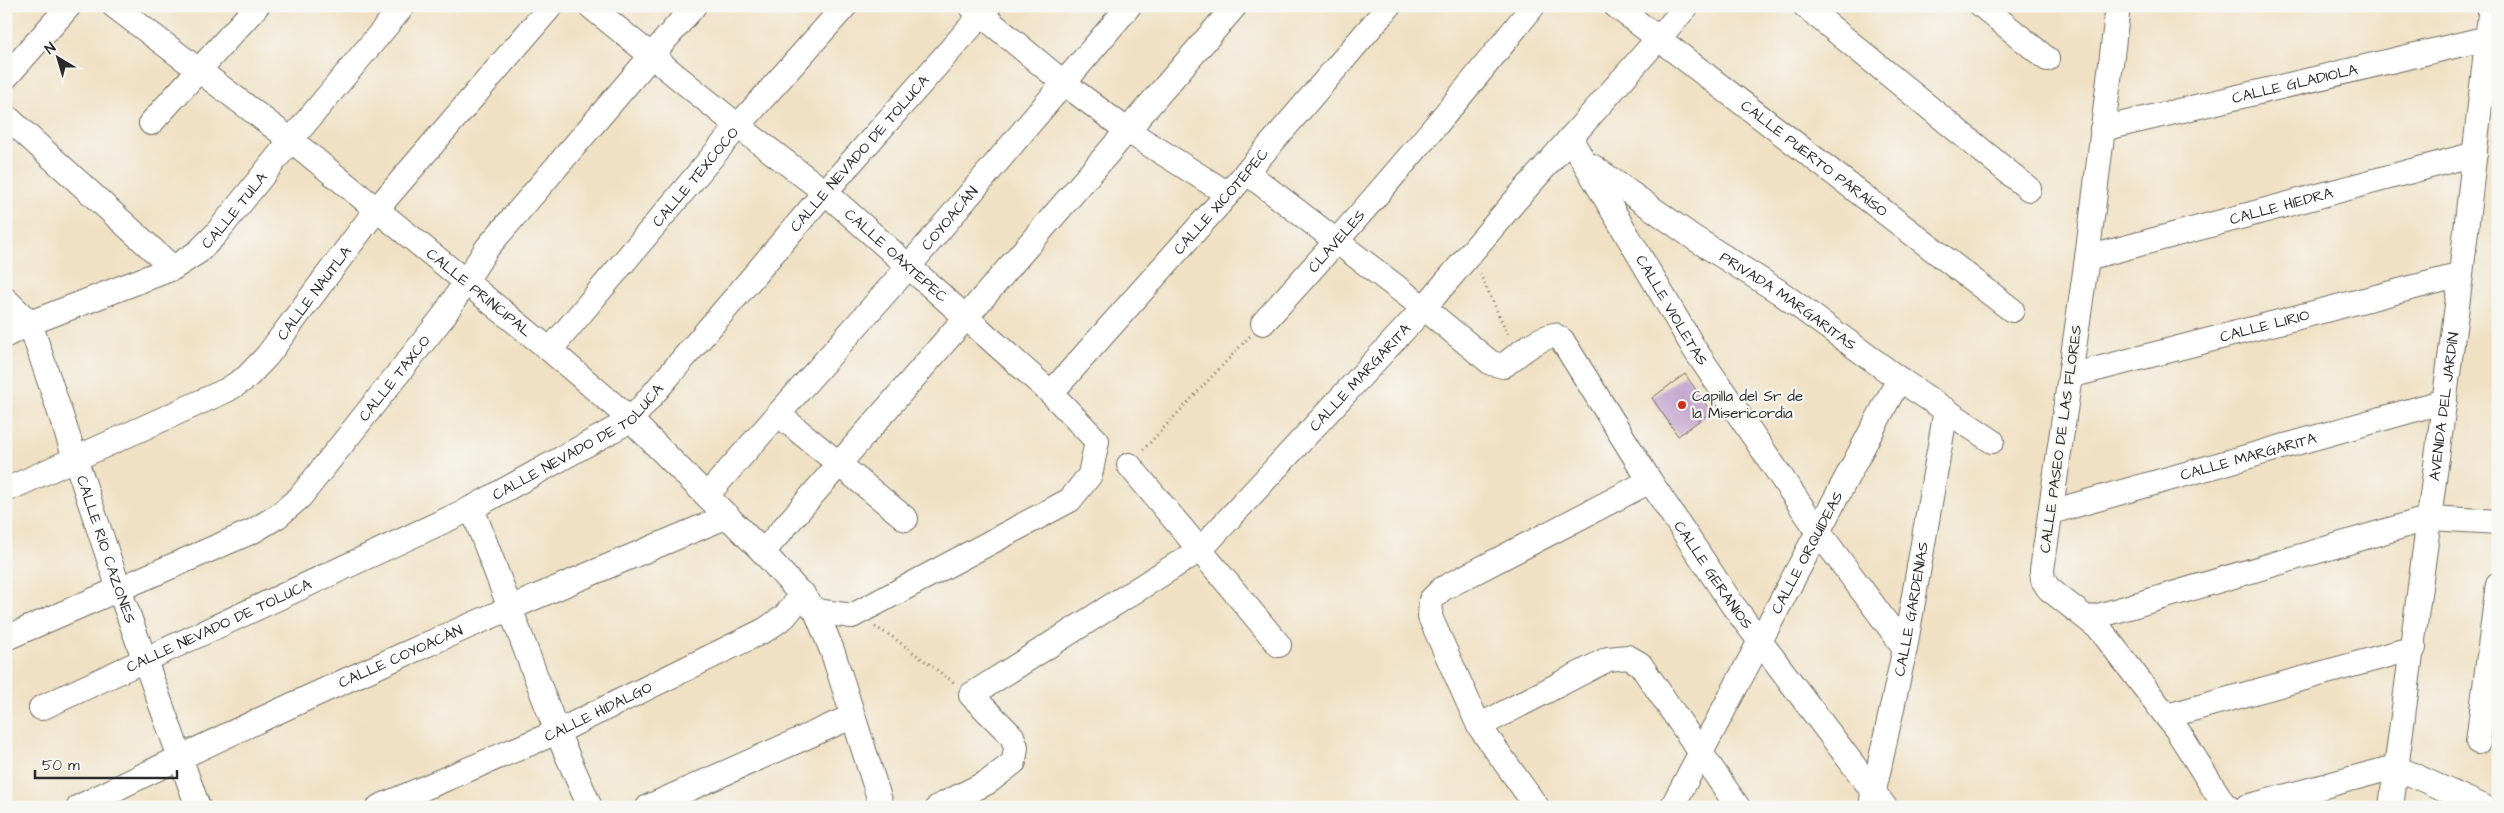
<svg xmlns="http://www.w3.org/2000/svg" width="2504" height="813" viewBox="0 0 2504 813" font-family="'Architects Daughter',sans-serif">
	<rect width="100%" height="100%" fill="#f6f6f2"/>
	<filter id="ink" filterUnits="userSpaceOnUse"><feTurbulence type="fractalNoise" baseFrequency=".02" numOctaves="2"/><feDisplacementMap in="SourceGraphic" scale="10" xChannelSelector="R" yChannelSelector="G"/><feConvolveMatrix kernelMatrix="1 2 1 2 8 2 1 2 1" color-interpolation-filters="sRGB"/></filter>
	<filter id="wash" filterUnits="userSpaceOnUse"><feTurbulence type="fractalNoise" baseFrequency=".0096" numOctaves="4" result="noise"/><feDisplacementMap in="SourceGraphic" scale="20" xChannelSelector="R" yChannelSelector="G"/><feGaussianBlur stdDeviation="1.12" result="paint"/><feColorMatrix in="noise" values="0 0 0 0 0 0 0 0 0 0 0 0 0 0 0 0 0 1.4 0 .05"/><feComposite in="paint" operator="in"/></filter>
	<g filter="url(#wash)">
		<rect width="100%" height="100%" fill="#f0e1c4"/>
		<g id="blocks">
			<!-- building -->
			<polygon fill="#c7a9d0" points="1685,374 1711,412 1678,436 1652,398"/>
		</g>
	</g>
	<g filter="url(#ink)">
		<use href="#blocks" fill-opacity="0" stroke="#706b61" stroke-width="1"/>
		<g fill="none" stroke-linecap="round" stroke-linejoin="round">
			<!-- minor casing -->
			<g stroke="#706b61" stroke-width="26">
				<g id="minor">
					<path id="s1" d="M114,6L291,140L550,350L631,420L763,552L816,611L833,653L882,807"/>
					<path id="s2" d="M590,6L738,126L825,192L1051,393L1097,441L1090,475L1070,500L852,616L816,611"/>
					<polyline points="971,6 1065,84 1128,131 1228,194"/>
					<path id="s3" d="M1616,6L2012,310"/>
					<polyline points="1805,6 2029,189"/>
					<polyline points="1982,6 2047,59"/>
					<polyline points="2118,6 2087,258 2042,570 2043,580 2049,589 2100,629 2177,730 2223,803 2228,807"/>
					<polyline points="6,77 69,6"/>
					<polyline points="6,116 173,268"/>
					<polyline points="151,123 257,6"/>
					<path id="s4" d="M2102,129L2488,38"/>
					<path id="s5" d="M1570,138L1695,350L1818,531L1905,648"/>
					<path id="s6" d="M1592,166L1694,238L1778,291L1899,379L1992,441"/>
					<path id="s7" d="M1246,172L1424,308L1491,363L1503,366C1519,354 1534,340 1554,335L1562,340L1650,481L1732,604L1885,807"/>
					<path id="s8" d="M2087,258L2475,154"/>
					<path id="s9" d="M6,300L30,323L119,589L198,807"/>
					<path id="s10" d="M1263,323C1357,220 1447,115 1533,6"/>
					<path id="s11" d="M6,335L30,323L173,268L198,252L215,235L291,140L403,6"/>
					<path id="s12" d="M550,350L738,126L845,6"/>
					<path id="s13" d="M2070,376L2461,275"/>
					<path id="s14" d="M1051,393L1228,194L1389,6"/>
					<polyline points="778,414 906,519"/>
					<polyline points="1129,465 1279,645"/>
					<path id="s15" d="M6,490L227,390L246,378L267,356L376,210L551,6"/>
					<path id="s16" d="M707,495L909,266L1129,6"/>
					<polyline points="472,508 557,732 590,807"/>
					<path id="s17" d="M2051,512L2445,401"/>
					<polyline points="763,552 1235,6"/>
					<polyline points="2088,619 2430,518 2498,522"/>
					<path id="s18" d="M6,638L253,531L278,516L300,497L443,317L487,248L694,6"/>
					<path id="s19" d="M41,708L472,508L631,420L825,192L989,6"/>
					<polyline points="2167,716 2414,648"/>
					<polyline points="1479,726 1608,659 1628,657 1640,664 1738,807"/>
					<polyline points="2478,742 2498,584"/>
					<path id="s20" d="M1872,800L1905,648L1946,410"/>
					<path id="s21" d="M79,807C291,701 509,607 728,516"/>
					<path id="s22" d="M379,807L557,732L765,630L784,617L803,594"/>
					<polyline points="648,807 851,717"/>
					<path id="s23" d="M938,807L988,782L1014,762L1016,747L1012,736L971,695L1201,549L1424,308L1514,202L1687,6"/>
					<polyline points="1537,807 1479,726 1430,617 1431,600 1442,589 1650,481"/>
					<path id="s24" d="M1672,807L1899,379"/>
					<polyline points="2246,807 2395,767 2484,807"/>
					<path id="s25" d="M2391,807L2461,275L2491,6"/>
				</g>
			</g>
			<!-- path -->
			<g stroke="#706b61" stroke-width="3" stroke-dasharray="1 4" stroke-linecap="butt">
				<polyline points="1480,274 1509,337"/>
				<polyline points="1143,450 1250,336"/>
				<polyline points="875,627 891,636 956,684"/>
			</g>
			<!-- minor -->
			<use href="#minor" stroke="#fff" stroke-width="24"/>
		</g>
	</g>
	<!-- markers -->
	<circle fill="#c8321e" stroke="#f6f6f2" stroke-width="2" cx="1682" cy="405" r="5"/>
	<g text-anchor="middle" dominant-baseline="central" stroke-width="4.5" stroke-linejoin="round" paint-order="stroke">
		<!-- street labels -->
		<g font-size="15" fill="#2b2b2b" stroke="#f6f6f2">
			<text stroke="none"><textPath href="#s4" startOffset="198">CALLE GLADIOLA</textPath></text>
			<text stroke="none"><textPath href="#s19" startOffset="1008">CALLE NEVADO DE TOLUCA</textPath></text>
			<text stroke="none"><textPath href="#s3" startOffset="250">CALLE PUERTO PARAÍSO</textPath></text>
			<text stroke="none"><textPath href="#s12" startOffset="226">CALLE TEXCOCO</textPath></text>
			<text stroke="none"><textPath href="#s14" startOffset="256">CALLE XICOTEPEC</textPath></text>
			<text stroke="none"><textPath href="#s8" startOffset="201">CALLE HIEDRA</textPath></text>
			<text stroke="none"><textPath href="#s11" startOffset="265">CALLE TULA</textPath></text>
			<text stroke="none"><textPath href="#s16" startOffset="368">COYOACÁN</textPath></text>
			<text stroke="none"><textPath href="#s10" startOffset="110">CLAVELES</textPath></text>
			<text stroke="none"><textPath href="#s2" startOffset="395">CALLE OAXTEPEC</textPath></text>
			<text stroke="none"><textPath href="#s1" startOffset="464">CALLE PRINCIPAL</textPath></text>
			<text stroke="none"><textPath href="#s15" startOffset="374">CALLE NAUTLA</textPath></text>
			<text stroke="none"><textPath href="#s6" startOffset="238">PRIVADA MARGARITAS</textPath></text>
			<text stroke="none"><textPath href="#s5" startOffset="200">CALLE VIOLETAS</textPath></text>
			<text stroke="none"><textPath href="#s13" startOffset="201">CALLE LIRIO</textPath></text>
			<text stroke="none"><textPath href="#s23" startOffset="680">CALLE MARGARITA</textPath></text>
			<text stroke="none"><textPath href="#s18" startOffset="479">CALLE TAXCO</textPath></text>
			<text stroke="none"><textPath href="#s25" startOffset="404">AVENIDA DEL JARDÍN</textPath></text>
			<text stroke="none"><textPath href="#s19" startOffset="601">CALLE NEVADO DE TOLUCA</textPath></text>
			<text transform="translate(2061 439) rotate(-82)">CALLE PASEO DE LAS FLORES</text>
			<text stroke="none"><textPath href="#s17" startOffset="205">CALLE MARGARITA</textPath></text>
			<text stroke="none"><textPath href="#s9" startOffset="272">CALLE RÍO CAZONES</textPath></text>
			<text stroke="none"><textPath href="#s24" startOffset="288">CALLE ORQUÍDEAS</textPath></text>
			<text stroke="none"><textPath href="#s7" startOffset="672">CALLE GERANIOS</textPath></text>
			<text stroke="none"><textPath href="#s20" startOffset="195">CALLE GARDENIAS</textPath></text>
			<text stroke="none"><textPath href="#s19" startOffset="196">CALLE NEVADO DE TOLUCA</textPath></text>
			<text stroke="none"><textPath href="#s21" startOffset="355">CALLE COYOACÁN</textPath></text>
			<text stroke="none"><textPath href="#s22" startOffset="239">CALLE HIDALGO</textPath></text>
		</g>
		<!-- poi labels -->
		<g font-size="15" fill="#2b2b2b" stroke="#f6f6f2" text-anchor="start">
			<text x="1692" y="396">Capilla del Sr de<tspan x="1692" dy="17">la Misericordia</tspan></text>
		</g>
	</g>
	<!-- margin -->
	<rect width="2504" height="813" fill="none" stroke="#f6f6f2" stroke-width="25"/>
	<!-- north arrow -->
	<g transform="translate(58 58) rotate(322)" stroke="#f6f6f2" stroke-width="4" paint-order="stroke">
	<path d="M0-4L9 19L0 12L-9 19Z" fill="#2b2b2b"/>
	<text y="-8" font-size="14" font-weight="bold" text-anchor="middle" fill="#2b2b2b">N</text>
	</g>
	<!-- scale -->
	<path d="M35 770v8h142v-8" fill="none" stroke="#2b2b2b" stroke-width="2.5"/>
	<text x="42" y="770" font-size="15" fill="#2b2b2b" stroke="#f6f6f2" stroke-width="4" paint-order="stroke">50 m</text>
</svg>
